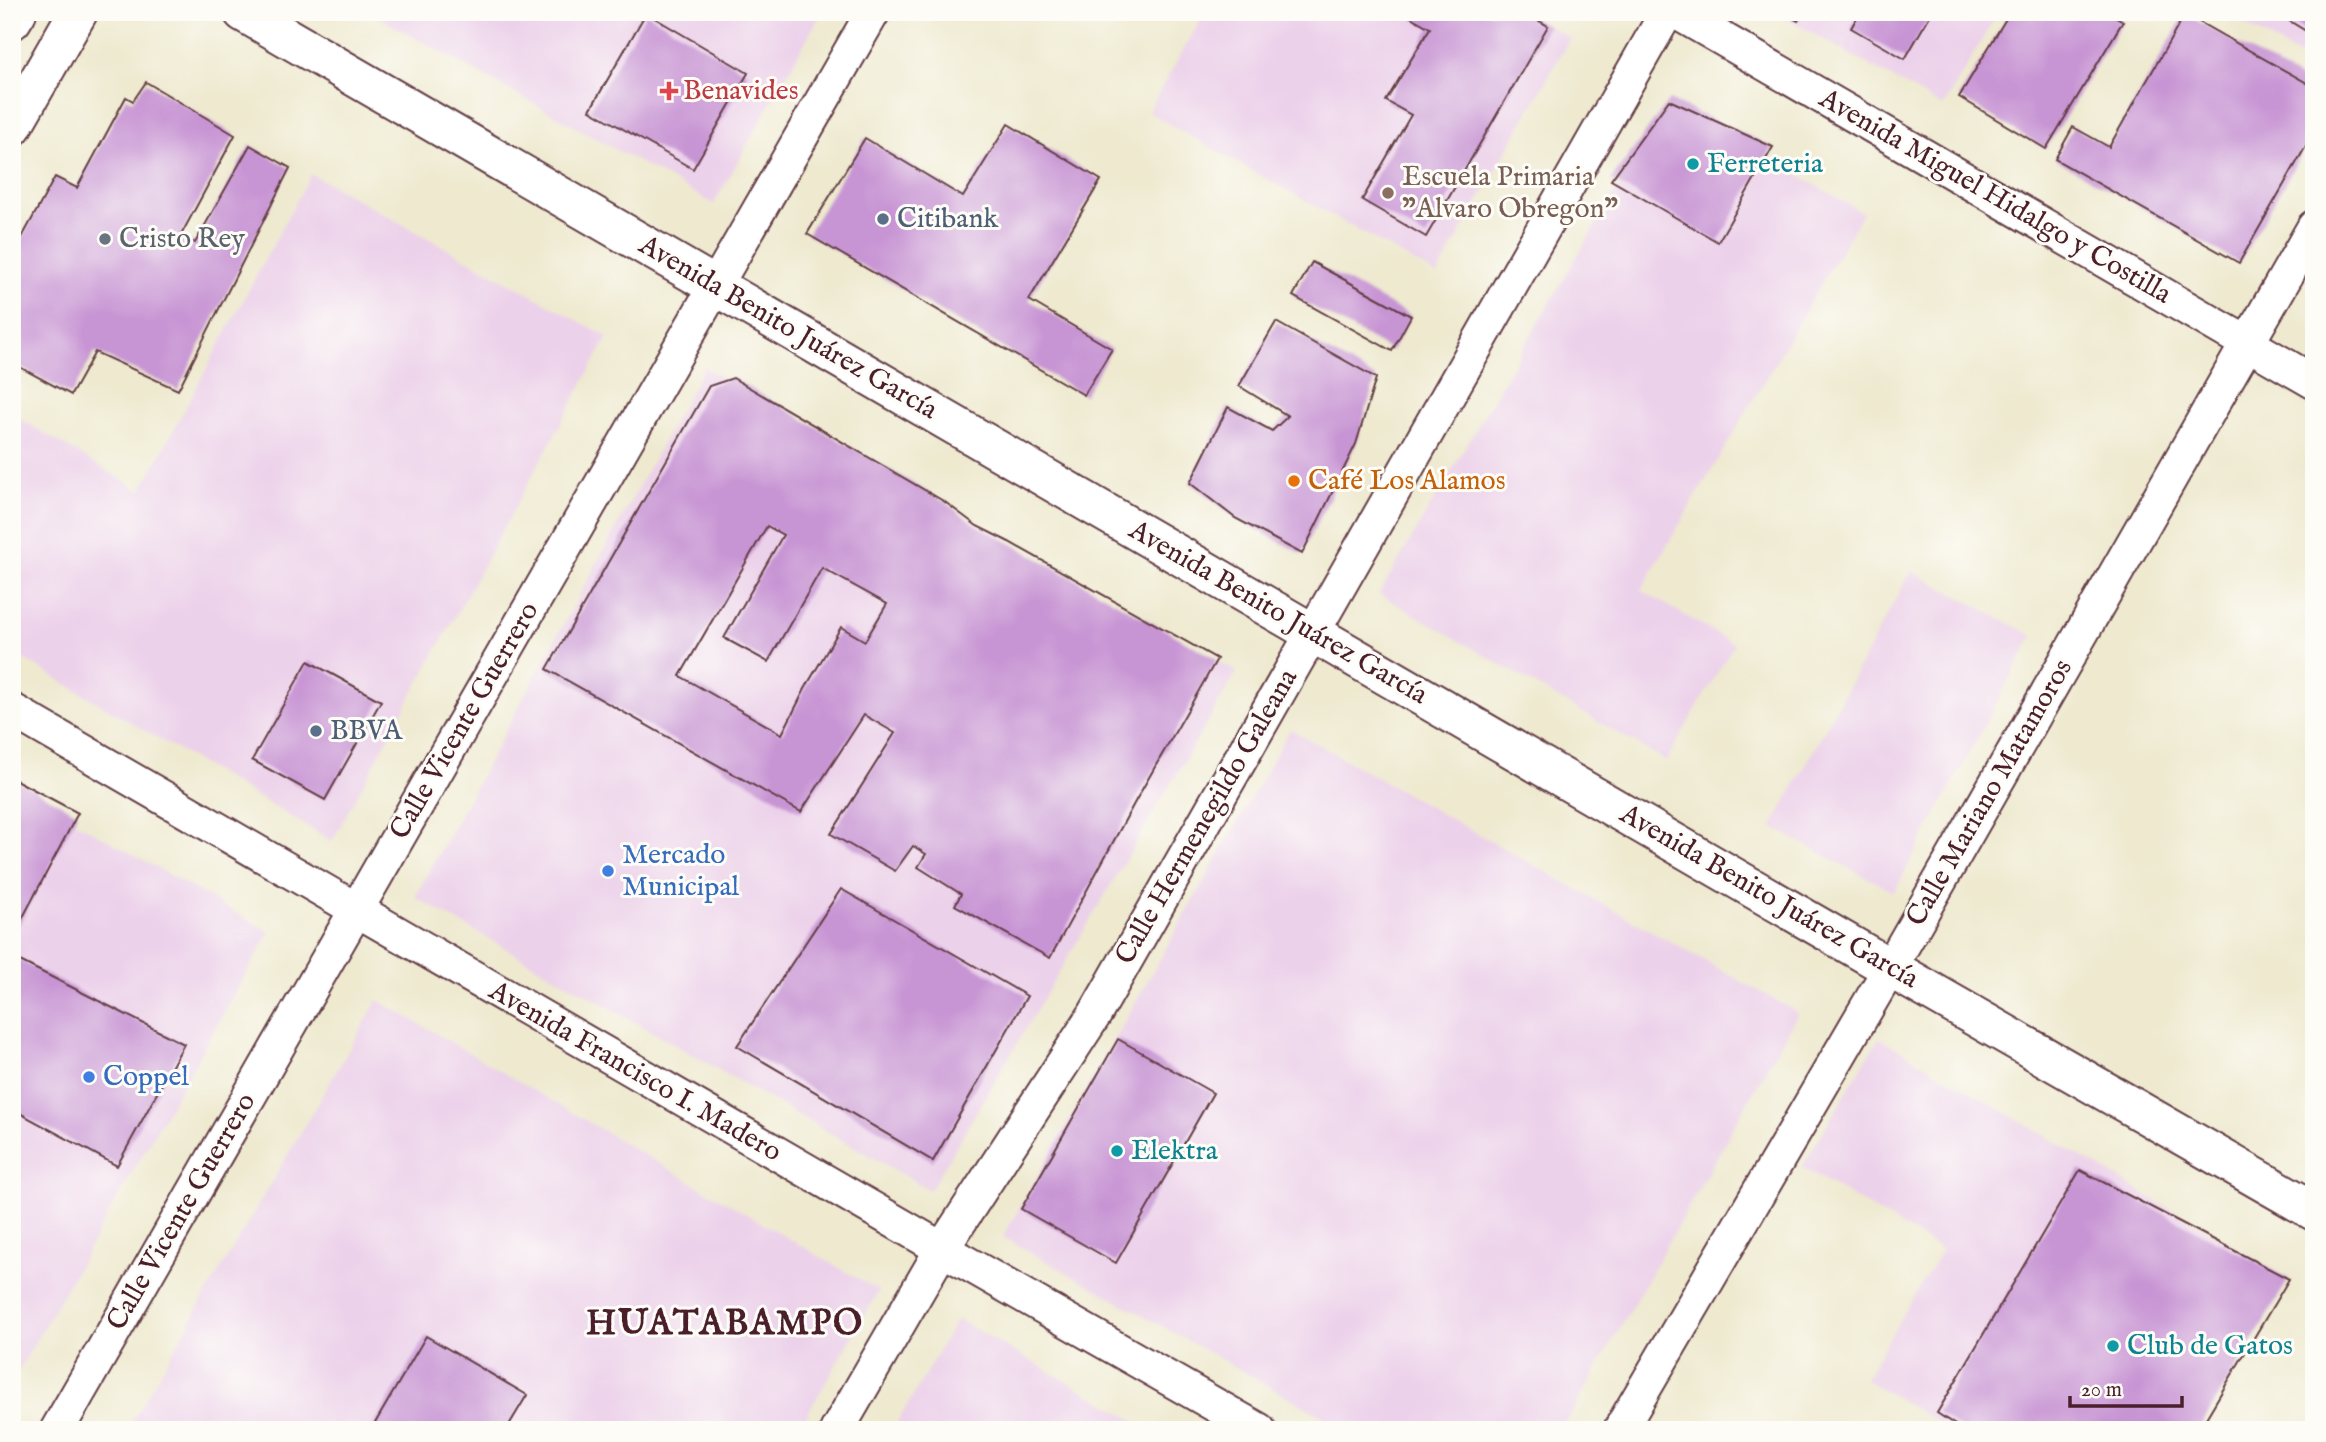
<svg xmlns="http://www.w3.org/2000/svg" width="2326" height="1442" viewBox="0 0 2326 1442" font-family="'IM FELL English',serif">
	<rect width="100%" height="100%" fill="#fdfcf7"/>
	<filter id="ink" filterUnits="userSpaceOnUse"><feTurbulence type="fractalNoise" baseFrequency=".0143" numOctaves="2"/><feDisplacementMap in="SourceGraphic" scale="14" xChannelSelector="R" yChannelSelector="G"/><feConvolveMatrix kernelMatrix="1 2 1 2 8 2 1 2 1" color-interpolation-filters="sRGB"/></filter>
	<filter id="wash" filterUnits="userSpaceOnUse"><feTurbulence type="fractalNoise" baseFrequency=".00686" numOctaves="4" result="noise"/><feDisplacementMap in="SourceGraphic" scale="28" xChannelSelector="R" yChannelSelector="G"/><feGaussianBlur stdDeviation="1.57" result="paint"/><feColorMatrix in="noise" values="0 0 0 0 0 0 0 0 0 0 0 0 0 0 0 0 0 1.4 0 .05"/><feComposite in="paint" operator="in"/></filter>
	<g filter="url(#wash)">
		<rect width="100%" height="100%" fill="#eee9cf"/>
		<!-- built -->
		<g fill="#ecd1ea">
			<polygon points="369,12 822,12 714,204"/>
			<polygon points="1205,12 1524,12 1570,38 1437,275 1148,112"/>
			<polygon points="1775,12 1998,12 1943,107"/>
			<polygon points="2222,12 2314,12 2314,64"/>
			<polygon points="1669,100 1863,213 1641,590 1734,644 1666,761 1379,594"/>
			<polygon points="311,174 608,337 332,841 12,652 12,414 141,491"/>
			<polygon points="704,367 1237,672 930,1190 415,897"/>
			<polygon points="1911,571 2033,636 1894,892 1772,827"/>
			<polygon points="1290,729 1798,1013 1562,1430 1347,1430 1003,1237"/>
			<polygon points="12,786 270,932 12,1382"/>
			<polygon points="378,1000 879,1291 798,1430 127,1430"/>
			<polygon points="1879,1038 2289,1279 2199,1430 1951,1430 1865,1379 1942,1250 1802,1167"/>
			<polygon points="957,1319 1152,1430 893,1430"/>
		</g>
		<g id="blocks">
			<!-- building -->
			<g fill="#c895d4" fill-rule="evenodd">
				<polygon points="1402,12 1523,12 1548,26 1426,237 1362,200 1411,115 1386,101 1430,28"/>
				<polygon points="1781,12 1803,12 1798,21"/>
				<polygon points="1860,12 1932,12 1905,59 1851,28"/>
				<polygon points="2010,12 2108,12 2123,21 2046,149 1959,97"/>
				<polygon points="2275,12 2314,12 2314,36"/>
				<polygon points="646,13 748,73 693,169 590,110"/>
				<polygon points="2185,14 2314,87 2314,132 2239,263 2055,159 2073,127 2109,147"/>
				<polygon points="146,82 235,135 181,235 195,243 250,145 290,168 178,390 95,352 71,395 12,363 12,237 20,241 55,177 77,188 126,97 133,101"/>
				<polygon points="1669,100 1773,147 1718,242 1611,180"/>
				<polygon points="1008,124 1101,180 1029,300 1112,349 1084,395 807,234 865,138 963,197"/>
				<polygon points="1312,262 1411,316 1392,351 1293,296"/>
				<polygon points="1276,322 1376,378 1356,444 1302,554 1235,518 1190,483 1228,407 1272,431 1288,416 1239,386"/>
				<path d="M733,378L945,502L977,526L1009,542L1217,659L1136,800L1050,958L955,905L961,894L918,867L926,854L913,846L895,871L831,834L895,733L864,715L801,812L547,669L709,386ZM767,526L783,535L724,638L768,662L822,568L887,604L865,641L841,627L807,685L782,734L680,676Z"/>
				<polygon points="308,661 381,701 325,800 252,760"/>
				<polygon points="12,778 78,813 12,938"/>
				<polygon points="841,889 1027,996 933,1161 737,1046"/>
				<polygon points="12,957 184,1044 117,1166 12,1109"/>
				<polygon points="1118,1039 1213,1093 1116,1263 1021,1209"/>
				<polygon points="2080,1170 2289,1279 2199,1430 1963,1430 1937,1413"/>
				<polygon points="426,1336 527,1395 506,1430 371,1430"/>
			</g>
		</g>
	</g>
	<g filter="url(#ink)">
		<use href="#blocks" fill-opacity="0" stroke="#633d44" stroke-width="2"/>
		<g fill="none" stroke-linecap="round" stroke-linejoin="round">
			<!-- street casing -->
			<g stroke="#633d44" stroke-width="37">
				<g id="street">
					<polyline points="1676,12 2314,382"/>
					<polyline points="12,710 942,1249 1259,1430"/>
					<polyline points="57,1430 873,12"/>
					<polyline points="837,1430 942,1249 1095,1014 1667,12"/>
					<polyline points="1620,1430 1890,968 2314,227"/>
				</g>
			</g>
			<!-- secondary casing -->
			<g stroke="#633d44" stroke-width="42">
				<g id="secondary">
					<polyline points="12,20 17,12"/>
					<polyline points="12,127 78,12"/>
				</g>
			</g>
			<!-- primary casing -->
			<g stroke="#633d44" stroke-width="42">
				<polyline id="primary" points="243,12 1890,968 2314,1211"/>
			</g>
			<!-- street -->
			<use href="#street" stroke="#fff" stroke-width="33"/>
			<!-- secondary -->
			<use href="#secondary" stroke="#fff" stroke-width="38"/>
			<!-- primary -->
			<use href="#primary" stroke="#fff" stroke-width="38"/>
		</g>
	</g>
	<!-- markers -->
	<path fill="#e0444e" stroke="#fdfcf7" stroke-width="2.5" d="M665.5 80.5h7v7h7v7h-7v7h-7v-7h-7v-7h7z"/>
	<g fill="#0f9aa8" stroke="#fdfcf7" stroke-width="2.5">
		<circle cx="1693" cy="164" r="7"/>
		<circle cx="1117" cy="1151" r="7"/>
		<circle cx="2113" cy="1346" r="7"/>
	</g>
	<circle fill="#8d6e63" stroke="#fdfcf7" stroke-width="2.5" cx="1388" cy="193" r="7"/>
	<g fill="#5c6f8a" stroke="#fdfcf7" stroke-width="2.5">
		<circle cx="883" cy="219" r="7"/>
		<circle cx="316" cy="731" r="7"/>
	</g>
	<circle fill="#6b7280" stroke="#fdfcf7" stroke-width="2.5" cx="105" cy="239" r="7"/>
	<circle fill="#e8710a" stroke="#fdfcf7" stroke-width="2.5" cx="1294" cy="481" r="7"/>
	<g fill="#3f7fe0" stroke="#fdfcf7" stroke-width="2.5">
		<circle cx="608" cy="871" r="7"/>
		<circle cx="89" cy="1077" r="7"/>
	</g>
	<g text-anchor="middle" dominant-baseline="central" stroke-width="6" stroke-linejoin="round" paint-order="stroke">
		<!-- health labels -->
		<g font-size="28" fill="#be3a42" stroke="#fdfcf7" text-anchor="start">
			<text x="683" y="91">Benavides</text>
		</g>
		<!-- culture labels -->
		<g font-size="28" fill="#0d838f" stroke="#fdfcf7" text-anchor="start">
			<text x="1707" y="164">Ferreteria</text>
			<text x="1131" y="1151">Elektra</text>
			<text x="2127" y="1346">Club de Gatos</text>
		</g>
		<!-- education labels -->
		<g font-size="28" fill="#785e54" stroke="#fdfcf7" text-anchor="start">
			<text x="1402" y="177">Escuela Primaria<tspan x="1402" dy="32">"Alvaro Obregon"</tspan></text>
		</g>
		<!-- street labels -->
		<g font-size="28" fill="#4a1f2b" stroke="#fdfcf7">
			<text transform="translate(1995 197) rotate(30)">Avenida Miguel Hidalgo y Costilla</text>
			<text transform="translate(788 328) rotate(30)">Avenida Benito Juárez García</text>
			<text transform="translate(1278 613) rotate(30)">Avenida Benito Juárez García</text>
			<text transform="translate(465 721) rotate(-60)">Calle Vicente Guerrero</text>
			<text transform="translate(1990 793) rotate(-60)">Calle Mariano Matamoros</text>
			<text transform="translate(1207 817) rotate(-60)">Calle Hermenegildo Galeana</text>
			<text transform="translate(1769 897) rotate(30)">Avenida Benito Juárez García</text>
			<text transform="translate(635 1072) rotate(30)">Avenida Francisco I. Madero</text>
			<text transform="translate(182 1212) rotate(-60)">Calle Vicente Guerrero</text>
		</g>
		<!-- service labels -->
		<g font-size="28" fill="#4e5e75" stroke="#fdfcf7" text-anchor="start">
			<text x="897" y="219">Citibank</text>
			<text x="330" y="731">BBVA</text>
		</g>
		<!-- worship labels -->
		<g font-size="28" fill="#5b616d" stroke="#fdfcf7" text-anchor="start">
			<text x="119" y="239">Cristo Rey</text>
		</g>
		<!-- food labels -->
		<g font-size="28" fill="#c56008" stroke="#fdfcf7" text-anchor="start">
			<text x="1308" y="481">Café Los Alamos</text>
		</g>
		<!-- shop labels -->
		<g font-size="28" fill="#366cbe" stroke="#fdfcf7" text-anchor="start">
			<text x="622" y="855">Mercado<tspan x="622" dy="32">Municipal</tspan></text>
			<text x="103" y="1077">Coppel</text>
		</g>
		<!-- district labels -->
		<g font-size="35" font-weight="bold" letter-spacing="2" fill="#4a1f2b" stroke="#fdfcf7">
			<text x="725" y="1324">HUATABAMPO</text>
		</g>
	</g>
	<!-- margin -->
	<rect width="2326" height="1442" fill="none" stroke="#fdfcf7" stroke-width="42"/>
	<!-- scale -->
	<path d="M2070 1396v10h112v-10" fill="none" stroke="#4a1f2b" stroke-width="3.5"/>
	<text x="2081" y="1396" font-size="21" fill="#4a1f2b" stroke="#fdfcf7" stroke-width="5" paint-order="stroke">20 m</text>
</svg>
